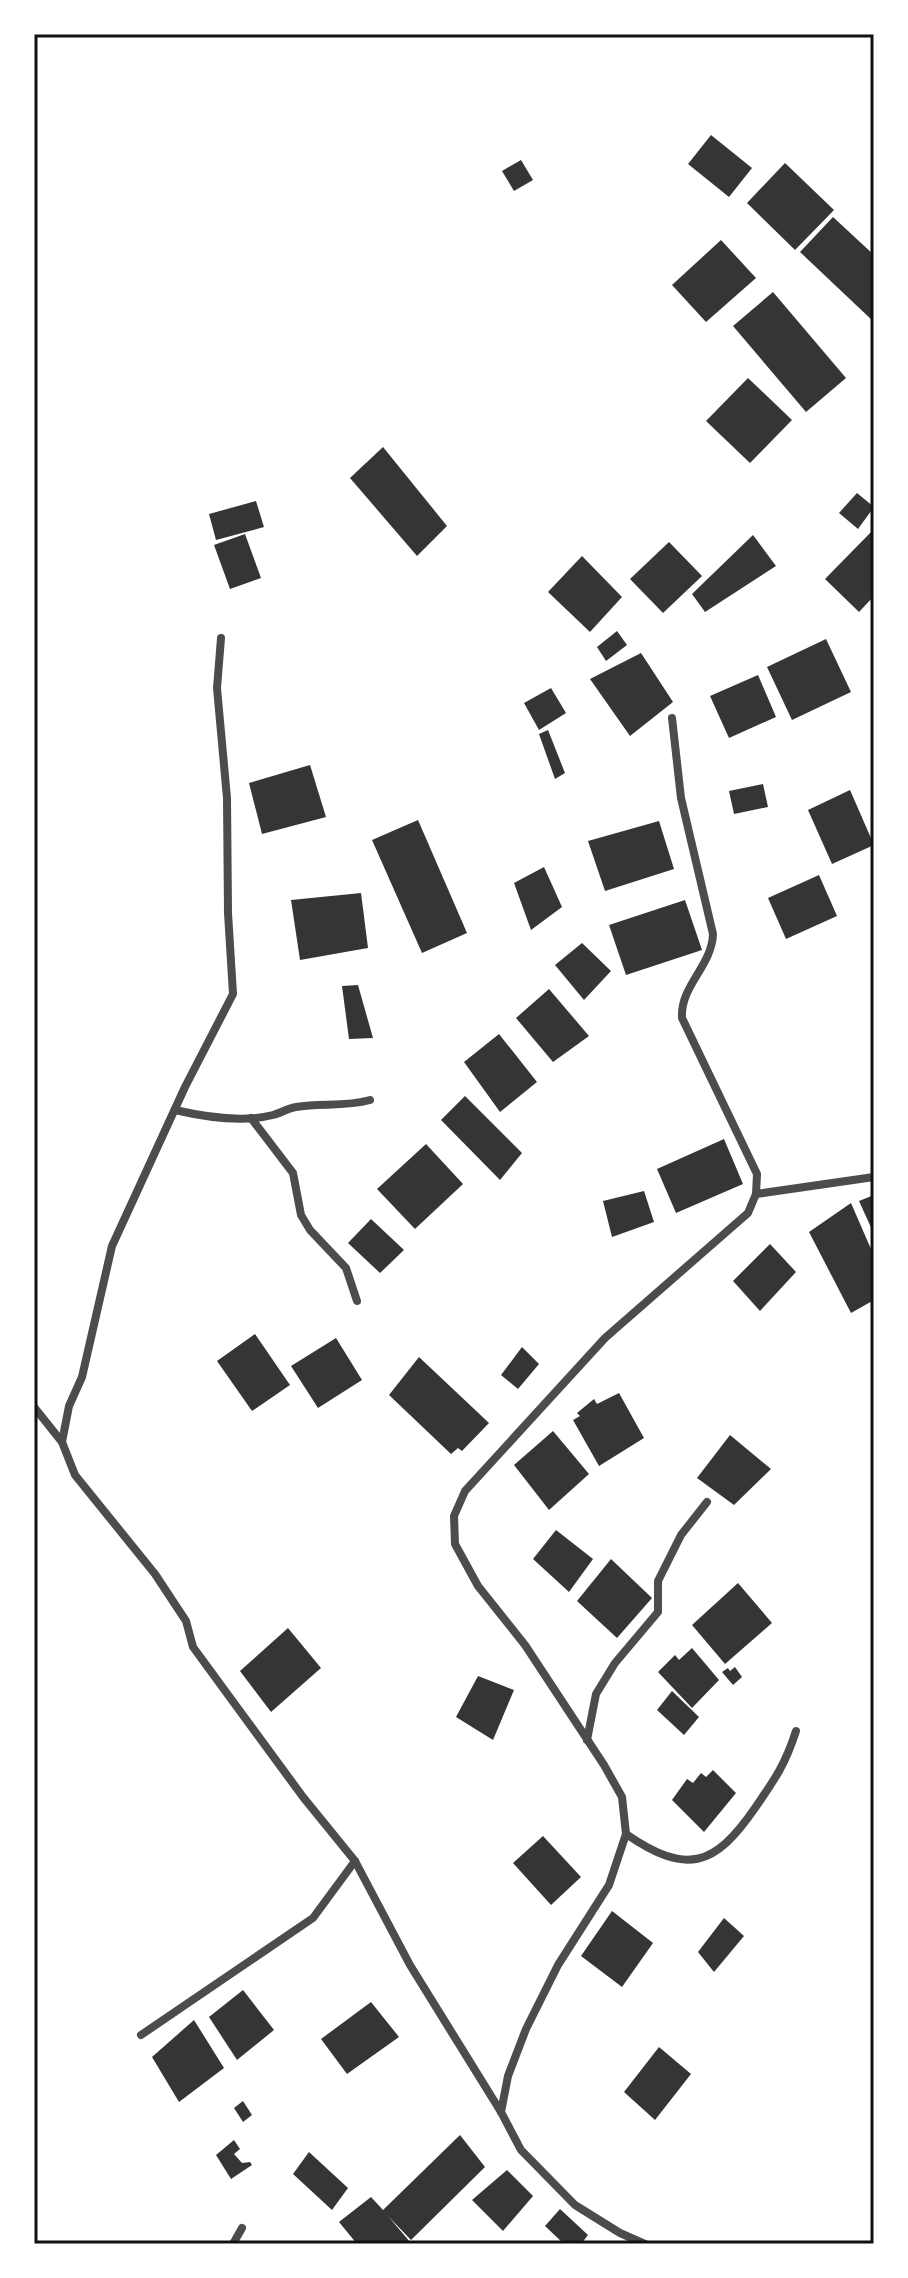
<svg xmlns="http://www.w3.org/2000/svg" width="908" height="2278" viewBox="0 0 908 2278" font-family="'Public Sans',sans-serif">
	<rect width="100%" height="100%" fill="#fff"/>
	<!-- building -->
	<g fill="#353535">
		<polygon points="711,135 752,168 729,197 688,164"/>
		<polygon points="521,160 533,180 514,191 502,171"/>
		<polygon points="785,163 834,210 795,250 747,203"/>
		<polygon points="833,217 874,255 874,322 800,252"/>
		<polygon points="721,240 756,278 706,322 672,285"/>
		<polygon points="773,292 846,378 806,412 733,326"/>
		<polygon points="748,378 792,420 750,463 706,421"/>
		<polygon points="383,447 447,526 417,556 350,478"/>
		<polygon points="857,493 874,507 858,529 839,513"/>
		<polygon points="256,501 264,527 216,540 209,514"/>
		<polygon points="874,529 874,596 859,612 825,579"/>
		<polygon points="245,534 261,578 230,589 214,545"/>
		<polygon points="753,535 776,566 705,612 692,594"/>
		<polygon points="669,542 702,576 663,613 630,579"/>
		<polygon points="582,556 622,597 590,632 548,592"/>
		<polygon points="617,631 627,645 606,661 597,647"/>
		<polygon points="826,639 851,692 792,720 767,667"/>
		<polygon points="641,653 673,702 630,736 590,679"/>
		<polygon points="758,675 776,717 729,738 710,696"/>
		<polygon points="551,688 566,713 539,730 524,703"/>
		<polygon points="548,730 565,773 555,779 539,734"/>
		<polygon points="310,765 326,817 262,834 249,783"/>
		<polygon points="763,784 768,807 734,814 729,791"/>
		<polygon points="850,790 874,845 832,864 808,810"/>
		<polygon points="418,820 467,933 422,953 372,840"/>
		<polygon points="659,821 674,869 605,891 588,841"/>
		<polygon points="544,867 562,907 531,930 514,883"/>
		<polygon points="819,875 837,916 786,939 768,898"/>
		<polygon points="361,893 368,948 300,960 291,900"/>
		<polygon points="685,900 702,950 626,975 609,925"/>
		<polygon points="582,943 611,971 584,1000 555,965"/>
		<polygon points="358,985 373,1038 349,1039 342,986"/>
		<polygon points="549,989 589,1036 553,1062 516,1018"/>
		<polygon points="499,1034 537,1082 500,1112 464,1062"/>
		<polygon points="465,1096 522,1153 500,1180 441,1120"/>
		<polygon points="724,1139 743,1184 676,1213 657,1169"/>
		<polygon points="426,1144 463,1184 415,1229 377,1189"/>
		<polygon points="644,1191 654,1222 612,1237 603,1201"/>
		<polygon points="874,1195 874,1234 859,1201"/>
		<polygon points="851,1203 874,1256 874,1300 851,1313 809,1232"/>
		<polygon points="371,1219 404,1250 380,1273 348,1243"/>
		<polygon points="770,1244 796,1272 760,1311 733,1281"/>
		<polygon points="255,1334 290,1385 252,1411 217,1361"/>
		<polygon points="336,1338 362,1380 318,1408 291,1366"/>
		<polygon points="522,1347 539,1364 518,1389 501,1375"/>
		<polygon points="419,1357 489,1423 462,1451 458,1448 451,1454 389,1395"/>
		<polygon points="619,1393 644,1438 599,1466 573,1420 580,1416 577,1413 594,1399 597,1404"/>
		<polygon points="553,1431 589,1474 549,1510 514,1465"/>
		<polygon points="730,1435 771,1469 734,1505 697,1478"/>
		<polygon points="556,1530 593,1559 569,1592 533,1559"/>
		<polygon points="611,1559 652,1598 617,1638 577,1601"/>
		<polygon points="738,1583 772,1623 725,1664 692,1625"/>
		<polygon points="288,1628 321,1668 271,1712 240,1671"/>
		<polygon points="692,1648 719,1680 692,1708 658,1672 675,1655 679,1660"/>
		<polygon points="735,1667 742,1677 733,1685 722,1672 728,1668 730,1671"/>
		<polygon points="478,1676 514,1690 493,1740 456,1717"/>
		<polygon points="672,1691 699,1717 684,1735 657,1710"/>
		<polygon points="713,1770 736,1793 704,1832 672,1800 687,1779 693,1783 701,1773 706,1777"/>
		<polygon points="543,1836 581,1877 551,1905 513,1863"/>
		<polygon points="612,1911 653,1943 622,1987 581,1956"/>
		<polygon points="724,1918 744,1936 714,1972 698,1952"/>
		<polygon points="243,1990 274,2030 237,2060 209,2017"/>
		<polygon points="371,2002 399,2037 347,2074 321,2039"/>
		<polygon points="194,2020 224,2068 179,2102 152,2057"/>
		<polygon points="659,2047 691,2074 655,2120 624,2092"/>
		<polygon points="243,2101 252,2115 243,2122 234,2108"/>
		<polygon points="460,2135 485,2167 411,2240 388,2216 410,2242 407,2244 357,2244 339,2222 371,2197 383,2210"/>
		<polygon points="234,2140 240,2149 234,2154 242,2163 250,2162 252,2165 231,2179 216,2155"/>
		<polygon points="309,2152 348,2188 332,2210 293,2174"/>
		<polygon points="507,2170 533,2196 503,2231 472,2200"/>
		<polygon points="560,2209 588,2235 581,2244 564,2244 545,2226"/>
	</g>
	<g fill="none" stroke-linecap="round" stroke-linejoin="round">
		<!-- minor -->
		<g stroke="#4c4c4c" stroke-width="8">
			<polyline points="221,638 217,688 227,798 228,913 233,994 185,1087 112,1246 82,1377 69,1406 62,1442 75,1475 155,1574 186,1621 193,1647 303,1797 355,1861 410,1965 501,2112 521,2150 575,2205 620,2233 645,2244"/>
			<path d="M175,1110C205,1117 242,1123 273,1115C281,1113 288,1108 296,1107C322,1103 345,1107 370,1100"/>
			<polyline points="251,1118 293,1173 301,1215 310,1230 346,1268 357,1301"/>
			<polyline points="756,1194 874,1177"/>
			<polyline points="34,1407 62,1442"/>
			<polyline points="587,1740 596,1694 615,1663 658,1612 658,1581 681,1535 707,1502"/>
			<path d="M626,1834C687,1876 715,1866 755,1808C775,1779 785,1765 796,1731"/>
			<polyline points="141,2035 313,1918 355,1861"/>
			<path d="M501,2112L508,2076L526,2029L558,1965L609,1885L626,1834L622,1797L604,1765L525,1645L478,1586L455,1544L454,1516L465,1491L605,1338L748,1213L756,1194L757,1174L682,1018C680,986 712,966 713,934L681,798L672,718"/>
			<polyline points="233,2244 242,2228"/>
		</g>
	</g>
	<!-- border -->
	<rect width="908" height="2278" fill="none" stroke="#ffffff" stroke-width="72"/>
	<rect x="36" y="36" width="836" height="2206" fill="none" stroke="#111" stroke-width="3"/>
</svg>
